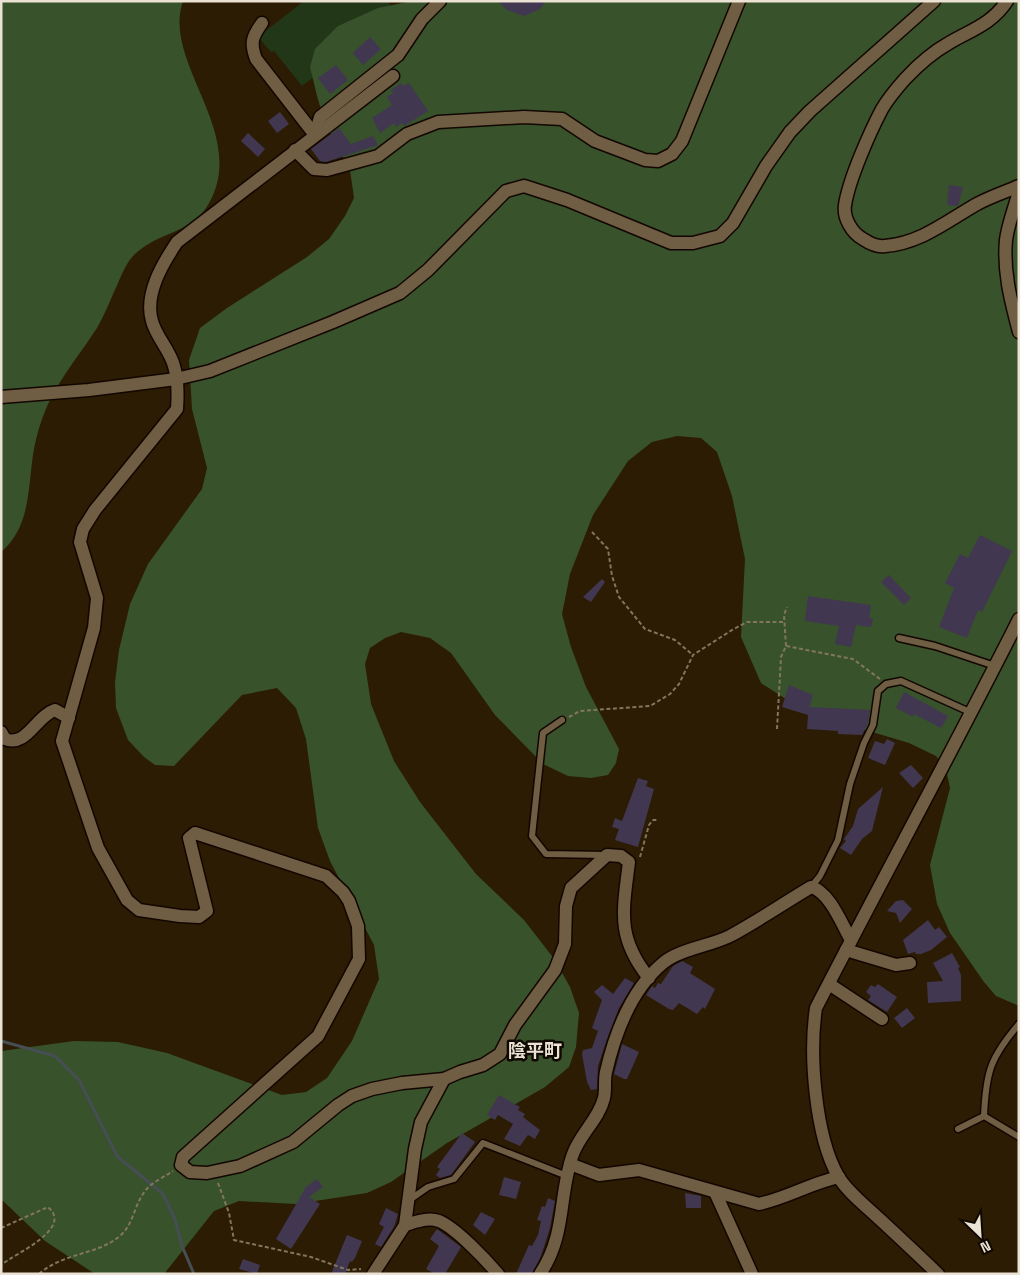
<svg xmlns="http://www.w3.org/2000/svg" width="1020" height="1275" viewBox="0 0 1020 1275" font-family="'Space Grotesk','Noto Sans JP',sans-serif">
	<rect width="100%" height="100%" fill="#2b1c03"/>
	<!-- green -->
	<polygon fill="#223618" points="304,1 387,1 396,12 302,86 274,51 271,52 258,37"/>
	<!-- forest -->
	<g fill="#38522b">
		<path d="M1,1H183C163,58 236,122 216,187C200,236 167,226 135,254C127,261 122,274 118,283C111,298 105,314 97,328C82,351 64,373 51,398C42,416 36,435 33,455C28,489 30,528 1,552Z"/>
		<polygon points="412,1 1019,1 1019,1006 996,996 984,982 950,933 937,904 930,865 950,788 946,769 936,756 909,743 842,723 792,703 761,683 741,637 745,559 732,496 717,452 701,438 677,436 652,442 628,461 593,515 570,574 562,614 571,647 586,687 619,749 616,763 608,775 591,778 568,776 543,764 495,715 451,653 430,638 401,632 385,638 370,648 365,664 371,704 394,761 420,802 476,874 524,920 555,960 570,987 579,1013 576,1047 569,1067 545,1087 447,1143 391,1182 367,1193 296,1204 239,1201 214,1211 164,1274 95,1274 45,1241 1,1199 1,1051 74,1041 118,1042 167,1053 282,1095 306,1092 327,1078 352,1041 379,979 374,945 330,861 318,828 306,739 296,708 277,688 242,695 174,766 155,765 144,757 128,740 116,708 115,682 119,650 130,604 148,564 202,489 207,468 192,409 189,360 200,328 227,308 307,257 329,239 345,216 354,198 350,170 325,123 317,96 310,67 315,49 338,26 378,8"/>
	</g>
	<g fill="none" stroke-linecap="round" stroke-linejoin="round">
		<!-- stream -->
		<polyline stroke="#464e54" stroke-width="3" points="1,1041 55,1056 79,1080 117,1156 163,1194 175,1219 182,1246 194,1274"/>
	</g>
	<!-- building -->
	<g fill="#413751">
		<polygon points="498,1 546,1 540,9 524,16 507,10"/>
		<polygon points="370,37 381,49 363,65 353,53"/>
		<polygon points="336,65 348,80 330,94 318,78"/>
		<polygon points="401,83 403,86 409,83 428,111 404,126 402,123 396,127 394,123 380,133 372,118 392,105 387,97 393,93 391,90"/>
		<polygon points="280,112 289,124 277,133 268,121"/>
		<polygon points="339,128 351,144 373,136 378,145 326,162 320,161 311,149"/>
		<polygon points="248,133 265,149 258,157 241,141"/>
		<polygon points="949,185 963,187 958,206 947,205"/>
		<polygon points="980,535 1012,551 982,612 978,610 967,638 939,627 954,588 945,583 960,554 968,558"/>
		<polygon points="889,575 911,598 904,605 881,582"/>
		<polygon points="602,579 605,582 591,602 583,597"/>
		<polygon points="808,596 871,605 869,618 873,618 871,627 856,625 851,647 835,644 839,626 805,621"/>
		<polygon points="789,685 813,695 809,707 870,710 868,723 862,735 838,734 838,731 807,729 808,715 782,707"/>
		<polygon points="904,692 948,716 941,728 914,714 913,717 896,708"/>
		<polygon points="887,739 895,743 885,765 868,758 875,741 884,744"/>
		<polygon points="911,765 923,778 913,788 899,773"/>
		<polygon points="638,778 648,781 646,786 654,789 638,847 615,840 619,829 612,827 615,818 622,821"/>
		<polygon points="883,787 872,831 862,839 851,855 840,848 846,841 844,839 853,826 858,809"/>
		<polygon points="903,900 912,909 900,923 896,913 887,911 896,901"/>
		<polygon points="928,920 935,930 939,927 947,937 931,950 921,954 916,954 915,952 908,954 903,940"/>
		<polygon points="952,953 960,967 958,968 961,975 961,1001 928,1003 927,982 943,981 933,963"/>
		<polygon points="682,961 693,967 690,973 715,989 705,1009 703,1007 697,1014 679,1003 673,1010 669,1009 646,995 652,986 655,988 658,983 661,984 673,966"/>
		<polygon points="625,978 634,983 619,1008 607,1039 598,1066 597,1089 591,1090 587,1082 582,1054 583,1050 592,1048 598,1031 592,1028 602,1000 594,992 602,985 613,994"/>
		<polygon points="878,984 897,997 887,1012 868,1000 871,996 866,992 871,985 875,987"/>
		<polygon points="907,1008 915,1018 902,1028 894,1018"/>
		<polygon points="622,1044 639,1052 627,1079 624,1079 614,1074"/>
		<polygon points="499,1095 520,1107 518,1110 525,1114 523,1117 540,1130 535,1139 528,1135 520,1146 504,1139 513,1124 498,1115 495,1120 487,1115"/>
		<polygon points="462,1133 475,1142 451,1175 440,1178 436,1175 440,1169 437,1167"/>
		<polygon points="504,1177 521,1182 516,1199 499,1195"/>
		<polygon points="317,1179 323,1187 309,1197 320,1204 291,1249 276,1239 306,1187"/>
		<polygon points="685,1193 701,1196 701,1208 686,1208"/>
		<polygon points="548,1198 555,1201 550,1228 541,1256 532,1274 516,1274 529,1245 532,1246 538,1235 541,1221 537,1220 542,1206 545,1207"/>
		<polygon points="386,1208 398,1214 394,1227 381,1247 375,1244 384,1227 379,1224"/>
		<polygon points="481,1212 495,1219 485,1235 473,1225"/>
		<polygon points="437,1229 461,1247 445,1274 435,1274 426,1269 439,1246 430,1239"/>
		<polygon points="347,1235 362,1241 355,1258 352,1262 350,1261 345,1274 331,1274"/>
		<polygon points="243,1259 260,1265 257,1274 239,1269"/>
	</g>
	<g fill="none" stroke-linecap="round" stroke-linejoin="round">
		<!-- service casing -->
		<g stroke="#130600" stroke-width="9">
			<g id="service">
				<polyline points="899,638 935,646 995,666"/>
				<polyline points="562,720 543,733 532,836 546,854 606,855"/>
				<polyline points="811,887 820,876 838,840 850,784 864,743 873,725 878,691 886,684 901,681 972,713"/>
				<polyline points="984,1116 1019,1137"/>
				<path d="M958,1129L984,1116C986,1072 990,1058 1019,1024"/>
				<polyline points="408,1201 428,1187 454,1179 483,1143 567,1176"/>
			</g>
		</g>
		<!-- minor casing -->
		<g stroke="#130600" stroke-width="15">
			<g id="minor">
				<path d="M1007,1C992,24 971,30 949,43C933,52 918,65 905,79C897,88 888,99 882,109C870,132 849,179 845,205C843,218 852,233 863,239C869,243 878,247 885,246C921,243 947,221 977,204C990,197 1005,192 1019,186"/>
				<path d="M262,23C252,37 250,43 256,59L315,135"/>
				<path d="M393,76L177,242C163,263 144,294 152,321C156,337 170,350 174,366C178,379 178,395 177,409L95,510L83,529L80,542L97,598L94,628L62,741L98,848L127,900L139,910L180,916L199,917L207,911L189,838L195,833L326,876L343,892L349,901L358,926L359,959L318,1036L183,1157L181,1165L190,1172L207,1173L240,1166L293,1142L338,1105L352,1096L372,1089L402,1083L444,1079L460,1072L483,1065L500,1054L515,1025L555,970L565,944L566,906L571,888L607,855L621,856L629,862C623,911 616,937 649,978"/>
				<polyline points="315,135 320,117 398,55 422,19 440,1"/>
				<polyline points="295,150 314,169 327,170 378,156 407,134 438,122 524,117 562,119 595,141 645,160 658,161 672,154 682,141 739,1"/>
				<path d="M1019,191C1015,207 1008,224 1006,240C1003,272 1011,301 1019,332"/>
				<polyline points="1,397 89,390 176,379 210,371 333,322 400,293 428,270 506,191 524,186 567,200 671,243 693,243 720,236 733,223 766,166 790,132 810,111 934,1"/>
				<path d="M1,732L5,739C26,748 36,716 55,710L69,718"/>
				<polyline points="846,950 896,965 910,963"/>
				<polyline points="829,984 882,1019"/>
				<path d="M570,1164L599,1175L639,1170L759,1204C787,1198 811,1183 839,1177"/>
				<polyline points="715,1192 752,1274"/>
				<path d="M405,1225C416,1222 428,1217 439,1221C456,1228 486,1260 498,1274"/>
				<polyline points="373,1274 405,1225 415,1149 421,1122 444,1079"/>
				<path d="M540,1274C567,1234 558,1195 573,1154C580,1134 599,1119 604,1098C606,1090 604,1080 606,1072C615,1033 632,989 663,963C680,949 710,946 730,936C758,921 784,903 811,887C830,892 842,925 851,940"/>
				<path d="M938,1274C917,1254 896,1234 874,1214C862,1203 846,1190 838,1176C815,1135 809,1054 816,1008C883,878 953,750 1019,619"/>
			</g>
		</g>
		<!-- path -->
		<g stroke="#827661" stroke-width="2" stroke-dasharray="4 2.5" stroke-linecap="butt">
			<polyline points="592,532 608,549 612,576 619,597 645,629 675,640 693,655"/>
			<polyline points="786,646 784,615 787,607"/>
			<polyline points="569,717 580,711 650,706 670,694 679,684 693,655 732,630 747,622 784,622"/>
			<polyline points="777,729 781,657 786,646 853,659 880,679"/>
			<polyline points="640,857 649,825 653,820 658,820"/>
			<polyline points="218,1183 229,1213 234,1240 311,1257 348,1270 361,1269"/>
			<path d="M1,1228L48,1207C74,1229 14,1254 1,1265"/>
			<path d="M39,1274C66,1251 97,1256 121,1235C133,1224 134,1207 143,1194C149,1183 163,1178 173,1171"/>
		</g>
		<!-- service -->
		<use href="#service" stroke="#6f5e43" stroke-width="6"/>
		<!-- minor -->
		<use href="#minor" stroke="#6f5e43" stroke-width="12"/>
	</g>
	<g text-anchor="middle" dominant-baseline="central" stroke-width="5" stroke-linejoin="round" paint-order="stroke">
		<!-- quarter labels -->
		<g font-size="18" font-weight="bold" fill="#ebe2d3" stroke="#0e0801">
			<text x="535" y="1050">陰平町</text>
		</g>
	</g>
	<!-- border -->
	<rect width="1020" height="1275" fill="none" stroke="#ebe2d3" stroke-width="5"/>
	<!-- north arrow -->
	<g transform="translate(980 1235) rotate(155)" stroke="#0e0801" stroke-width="4" paint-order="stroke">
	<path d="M0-4L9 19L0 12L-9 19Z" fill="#ebe2d3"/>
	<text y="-8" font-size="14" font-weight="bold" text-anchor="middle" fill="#ebe2d3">N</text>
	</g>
</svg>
